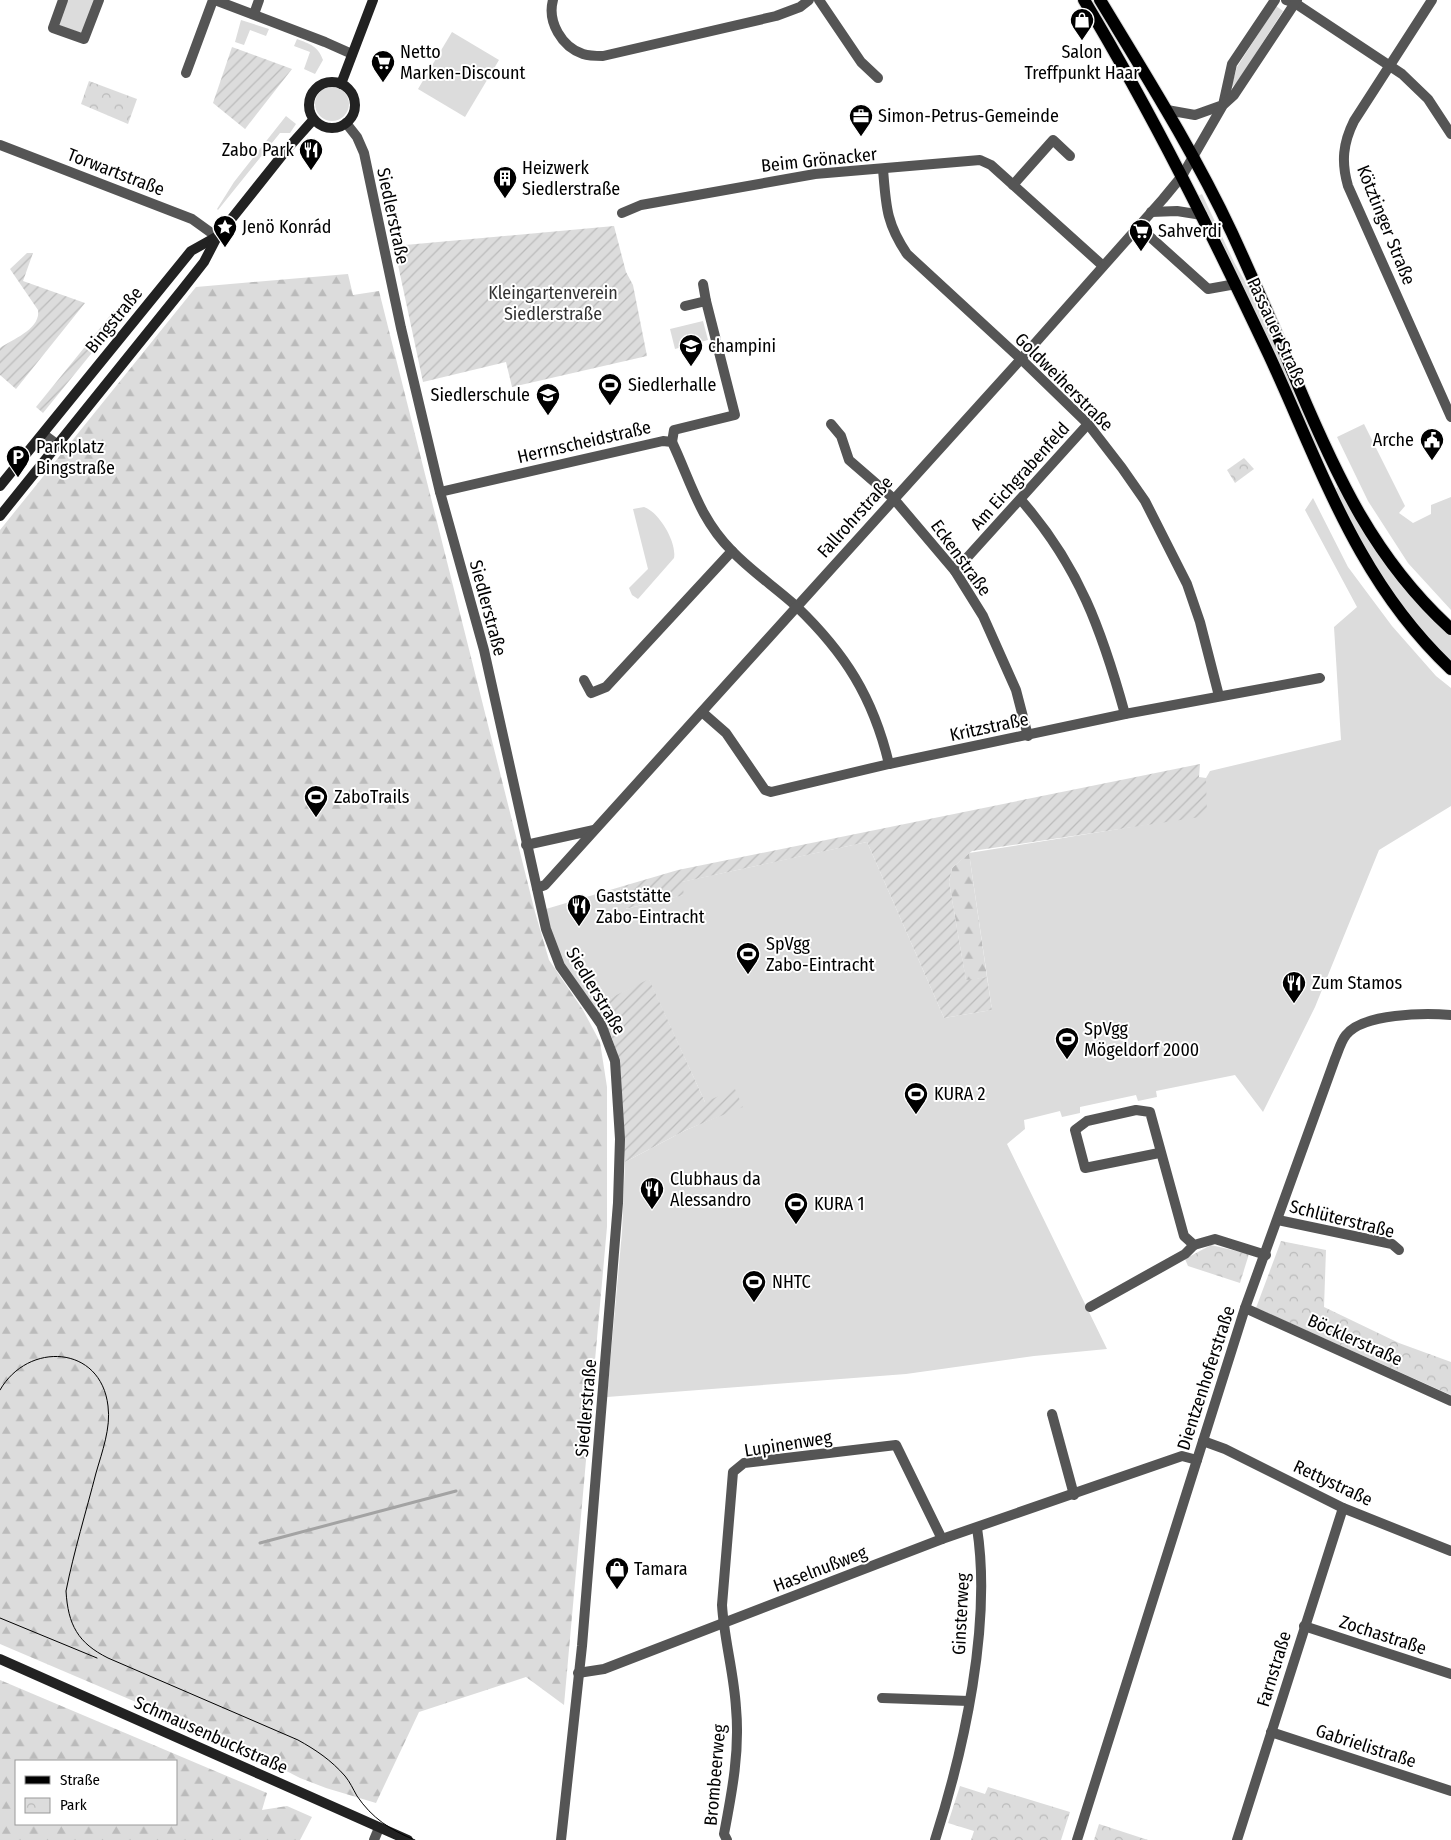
<svg xmlns="http://www.w3.org/2000/svg" width="1451" height="1840" viewBox="0 0 1451 1840" font-family="'Fira Sans Condensed',sans-serif">
	<defs>
		<pattern id="forest-firs" width="22" height="20" patternUnits="userSpaceOnUse" patternTransform="scale(1.25)"><rect width="22" height="20" fill="#dcdcdc"/><path d="M5 1l3.5 6h-7zM16 11l3.5 6h-7z" fill="#bbb"/></pattern>
		<pattern id="park-crowns" width="20" height="18" patternUnits="userSpaceOnUse" patternTransform="scale(1.25)"><rect width="20" height="18" fill="#dcdcdc"/><path d="M2 6a3 3 0 1 1 6 0M12 15a3 3 0 1 1 6 0" fill="none" stroke="#bbb"/></pattern>
		<pattern id="garden-furrows" width="10" height="10" patternUnits="userSpaceOnUse" patternTransform="scale(1.25)"><rect width="10" height="10" fill="#dcdcdc"/><path d="M-1 1l2-2M0 10L10 0M9 11l2-2" fill="none" stroke="#bbb"/></pattern>
	</defs>
	<rect width="100%" height="100%" fill="#fff"/>
	<!-- grass -->
	<g fill="#dcdcdc">
		<polygon points="66,0 96,0 84,34 57,25"/>
		<polygon points="1276,6 1283,11 1238,81 1231,88 1237,67"/>
		<polygon points="241,20 269,29 266,36 250,30 244,45 235,42"/>
		<polygon points="452,32 499,60 465,117 418,89"/>
		<path d="M297,39C310,44 318,46 323,60L315,74L304,69L310,52L294,46Z"/>
		<circle cx="332" cy="104" r="17"/>
		<polygon points="286,116 296,124 290,133 280,133 218,210 217,209 234,182"/>
		<polygon points="1202,194 1234,262 1254,297 1319,447 1317,448 1271,346 1198,196"/>
		<polygon points="703,321 708,340 675,349 670,329"/>
		<polygon points="1364,424 1405,506 1399,513 1413,523 1431,514 1431,505 1451,497 1451,610 1408,563 1368,501 1337,437"/>
		<path d="M1338,487C1366,543 1404,593 1451,635V660C1400,611 1365,552 1335,489Z"/>
		<polygon points="1313,498 1348,567 1392,626 1436,676 1451,688 1451,806 1379,850 1315,1007 1263,1112 1235,1075 1156,1091 1157,1097 1138,1101 1136,1095 1080,1107 1080,1113 1062,1117 1060,1111 1024,1120 1025,1129 1007,1144 1107,1349 1034,1356 906,1374 607,1397 622,1232 625,1162 686,1130 743,1106 705,1102 649,980 594,1006 564,964 552,935 546,909 620,887 626,909 683,895 681,882 867,842 944,1018 992,1010 969,853 1206,815 1206,778 1210,771 1341,740 1334,627 1357,607 1305,510"/>
		<path d="M644,507C659,512 677,542 674,558L638,599L632,595L629,588L648,569L633,509Z"/>
	</g>
	<!-- forest -->
	<g fill="url(#forest-firs)" fill-rule="evenodd">
		<polygon points="348,274 353,295 379,291 535,912 549,960 583,1010 600,1042 607,1087 607,1227 564,1705 526,1677 419,1712 376,1803 326,1788 300,1778 232,1743 0,1644 0,530 196,287"/>
		<polygon points="969,853 987,977 966,981 949,882 952,868"/>
		<path d="M0,1680L267,1793L262,1810L287,1806L312,1817L300,1840H0ZM16,1761H176V1824H16Z"/>
	</g>
	<!-- park -->
	<g fill="url(#park-crowns)">
		<polygon points="89,81 137,99 128,124 81,104"/>
		<polygon points="1244,458 1254,469 1235,483 1227,470"/>
		<polygon points="1281,1241 1326,1250 1324,1307 1399,1343 1451,1362 1451,1395 1256,1308"/>
		<polygon points="1211,1245 1249,1254 1240,1283 1188,1266 1185,1259"/>
		<polygon points="960,1786 985,1794 988,1787 1070,1812 1061,1840 971,1840 974,1831 948,1823"/>
		<polygon points="1099,1824 1148,1840 1094,1840"/>
	</g>
	<!-- garden -->
	<g fill="url(#garden-furrows)">
		<polygon points="232,47 292,69 245,129 213,103"/>
		<polygon points="614,226 626,272 633,285 647,356 512,387 506,362 423,382 394,246"/>
		<path d="M27,253H33L23,281L85,303L16,389L0,375V348C13,339 41,329 38,310L10,269Z"/>
		<polygon points="114,311 121,317 43,413 36,407"/>
		<polygon points="1200,764 1199,777 1206,778 1207,816 972,851 952,868 949,882 966,980 987,977 992,1010 944,1018 867,842 682,882 684,895 625,909 620,887 678,870"/>
		<polygon points="649,979 705,1102 735,1089 743,1107 686,1130 625,1162 619,1060 612,1038 594,1006"/>
	</g>
	<g fill="none" stroke-linecap="round" stroke-linejoin="round">
		<!-- stream -->
		<polyline stroke="#a3a3a3" stroke-width="3" points="260,1543 456,1491"/>
		<!-- primary casing -->
		<g stroke="#dbdbdb" stroke-width="14">
			<g id="primary">
				<path d="M1084,0C1153,115 1212,234 1269,355C1321,467 1357,581 1451,669"/>
				<path d="M1100,0C1146,76 1194,152 1232,233C1255,283 1277,334 1298,385C1337,477 1375,560 1451,629"/>
			</g>
		</g>
		<!-- street -->
		<g stroke="#555" stroke-width="10">
			<polyline points="63,0 53,28 84,39 99,0"/>
			<polyline points="215,0 325,42 352,54"/>
			<path d="M553,0C547,22 562,47 583,54C589,56 597,56 603,56L776,16L800,7L809,0"/>
			<polyline points="819,0 861,62 878,78"/>
			<polyline points="1286,0 1295,3 1402,74 1428,99 1451,134"/>
			<path d="M1432,0L1354,121C1343,143 1341,162 1348,186L1451,417"/>
			<polyline points="254,14 259,0"/>
			<polyline points="186,73 213,0"/>
			<polyline points="1167,110 1195,115 1223,105 1232,64 1275,0"/>
			<polyline points="346,123 357,137 364,153 401,328 440,492 484,650 546,929 560,966 601,1024 615,1061 620,1139 618,1203 582,1646 561,1840"/>
			<polyline points="0,145 192,219 217,237"/>
			<path d="M883,169C886,206 886,223 907,254L1021,359L1088,424L1122,468L1145,501L1187,584L1200,622L1219,696"/>
			<polyline points="1013,185 1053,140 1070,156"/>
			<polyline points="1151,212 1177,211 1202,215"/>
			<polyline points="622,213 641,205 815,174 980,160 991,165 1102,265"/>
			<polyline points="1138,226 1208,289 1236,284"/>
			<polyline points="703,284 706,301"/>
			<polyline points="831,424 841,436 849,460 894,499 955,571 983,616 1016,690 1028,736"/>
			<polyline points="43,434 58,445"/>
			<polyline points="672,442 674,430 735,415 706,301 685,306"/>
			<path d="M440,492L663,441L672,442C691,482 699,518 732,551C751,571 775,587 796,606C845,653 873,697 889,764"/>
			<path d="M1021,500C1079,566 1102,631 1125,714"/>
			<polyline points="955,571 1088,424"/>
			<polyline points="584,680 591,693 606,687 732,551"/>
			<polyline points="702,712 726,733 765,790 771,792 889,764 1125,714 1320,678"/>
			<polyline points="526,845 594,830"/>
			<polyline points="537,888 545,885 1021,359 1163,199 1182,176 1223,105 1234,95 1297,0"/>
			<polyline points="1159,1153 1085,1168 1075,1130 1087,1121 1136,1110 1150,1112 1184,1236 1194,1245 1215,1239 1266,1255"/>
			<polyline points="1278,1220 1392,1244 1399,1250"/>
			<polyline points="1090,1307 1185,1254 1194,1245"/>
			<polyline points="1245,1308 1451,1401"/>
			<polyline points="1052,1414 1074,1495"/>
			<polyline points="1203,1441 1225,1449 1343,1508 1451,1551"/>
			<polyline points="1304,1626 1451,1674"/>
			<polyline points="578,1673 604,1669 942,1539 1182,1456 1197,1460"/>
			<polyline points="882,1698 969,1701"/>
			<polyline points="1271,1732 1451,1791"/>
			<polyline points="374,1840 379,1828"/>
			<path d="M727,1840L724,1834C732,1792 740,1751 736,1708C734,1673 724,1639 722,1605L733,1472L744,1463L896,1445L942,1539"/>
			<path d="M935,1840C964,1749 992,1624 977,1528"/>
			<path d="M1077,1840L1245,1308L1335,1059C1338,1052 1341,1041 1346,1035C1363,1013 1425,1013 1451,1015"/>
			<polyline points="1237,1840 1343,1508"/>
		</g>
		<!-- secondary -->
		<g stroke="#222" stroke-width="10">
			<circle cx="332" cy="105" r="23"/>
			<polyline points="341,84 373,0"/>
			<polyline points="0,486 191,251 216,237"/>
			<polyline points="0,516 182,290 204,262 217,237 288,148 313,120"/>
			<polyline points="0,1659 408,1840"/>
		</g>
		<!-- primary -->
		<use href="#primary" stroke="#000" stroke-width="12"/>
		<!-- tram -->
		<g stroke="#000" stroke-width="1">
			<path d="M0,1390C28,1341 101,1345 108,1406C111,1428 102,1452 96,1473C86,1512 74,1551 66,1591C68,1625 78,1643 108,1658L298,1740C316,1750 331,1760 345,1776C350,1782 353,1789 357,1796C372,1818 390,1830 415,1840"/>
			<polyline points="0,1618 97,1658"/>
		</g>
	</g>
	<!-- icons -->
	<defs>
		<g id="shop-pin" transform="scale(1.25)"><path d="M0 17L-7.5 6A9.5 9.5 0 1 1 7.5 6Z" fill="#000" stroke="#fff"/><path d="M-5-2.5h2.3a2.7 3.5 0 0 1 5.4 0H5L5.5 6h-11ZM-1.5-2.5h3a1.5 2.3 0 0 0-3 0Z" fill="#fff"/></g>
		<g id="supermarket-pin" transform="scale(1.25)"><path d="M0 17L-7.5 6A9.5 9.5 0 1 1 7.5 6Z" fill="#000" stroke="#fff"/><path d="M-6-5.5h2.5l.6 2H6L4.5 2H-2.5L-4.4-4H-6ZM-1.5 3.2a1.3 1.3 0 1 0 .1 0ZM3 3.2a1.3 1.3 0 1 0 .1 0Z" fill="#fff"/></g>
		<g id="office-pin" transform="scale(1.25)"><path d="M0 17L-7.5 6A9.5 9.5 0 1 1 7.5 6Z" fill="#000" stroke="#fff"/><path d="M-6-3h4V-5.5h4V-3h4V5H-6ZM-1-4.5V-3h2v-1.5ZM-6 0V1H6V0Z" fill="#fff"/></g>
		<g id="restaurant-pin" transform="scale(1.25)"><path d="M0 17L-7.5 6A9.5 9.5 0 1 1 7.5 6Z" fill="#000" stroke="#fff"/><path d="M-5-6h1v4h1v-4h1v4h1v-4h1v5L-1.5 .5V6h-2V.5L-5-1ZM5-6V6H3V1.5H1.5Q1.5-4 5-6Z" fill="#fff"/></g>
		<g id="building-pin" transform="scale(1.25)"><path d="M0 17L-7.5 6A9.5 9.5 0 1 1 7.5 6Z" fill="#000" stroke="#fff"/><path d="M-4-6H4V6H1V3H-1V6H-4ZM-2.5-4.3h1.7v1.8h-1.7ZM.8-4.3h1.7v1.8H.8ZM-2.5-1h1.7V.8h-1.7ZM.8-1h1.7V.8H.8Z" fill="#fff"/></g>
		<g id="sight-pin" transform="scale(1.25)"><path d="M0 17L-7.5 6A9.5 9.5 0 1 1 7.5 6Z" fill="#000" stroke="#fff"/><path d="M0-6L1.8-2.2L6-1.7L2.9 1.2L3.7 5.4L0 3.3L-3.7 5.4L-2.9 1.2L-6-1.7L-1.8-2.2Z" fill="#fff"/></g>
		<g id="school-pin" transform="scale(1.25)"><path d="M0 17L-7.5 6A9.5 9.5 0 1 1 7.5 6Z" fill="#000" stroke="#fff"/><path d="M0-5L7-2L0 1L-7-2ZM-4 1L0 2.5L4 1V4Q0 6-4 4Z" fill="#fff"/></g>
		<g id="stadium-pin" transform="scale(1.25)"><path d="M0 17L-7.5 6A9.5 9.5 0 1 1 7.5 6Z" fill="#000" stroke="#fff"/><path d="M0-5a6.5 5 0 1 0 0 10a6.5 5 0 1 0 0-10ZM-3.5-1.8h7v3.6h-7Z" fill="#fff"/></g>
		<g id="civic-pin" transform="scale(1.25)"><path d="M0 17L-7.5 6A9.5 9.5 0 1 1 7.5 6Z" fill="#000" stroke="#fff"/><path d="M-.6-6.5H3V-4.5H.6V-3L4-1V1h2V6H-6V1h2V-1L-.6-3ZM-1.2 2.5V6h2.4V2.5Z" fill="#fff"/></g>
		<g id="parking-pin" transform="scale(1.25)"><path d="M0 17L-7.5 6A9.5 9.5 0 1 1 7.5 6Z" fill="#000" stroke="#fff"/><path d="M-3.5-5.5H1a3.5 3.5 0 0 1 0 7H-1V5.5H-3.5ZM-1-3.4V-.6H.8a1.4 1.4 0 0 0 0-2.8Z" fill="#fff"/></g>
	</defs>
	<g fill-rule="evenodd">
		<use href="#shop-pin" x="1082" y="20"/>
		<use href="#supermarket-pin" x="383" y="62"/>
		<use href="#office-pin" x="861" y="116"/>
		<use href="#restaurant-pin" x="311" y="150"/>
		<use href="#building-pin" x="505" y="178"/>
		<use href="#sight-pin" x="225" y="227"/>
		<use href="#supermarket-pin" x="1141" y="231"/>
		<use href="#school-pin" x="691" y="346"/>
		<use href="#stadium-pin" x="610" y="385"/>
		<use href="#school-pin" x="548" y="395"/>
		<use href="#civic-pin" x="1432" y="440"/>
		<use href="#parking-pin" x="18" y="457"/>
		<use href="#stadium-pin" x="316" y="797"/>
		<use href="#restaurant-pin" x="579" y="906"/>
		<use href="#stadium-pin" x="748" y="954"/>
		<use href="#restaurant-pin" x="1294" y="983"/>
		<use href="#stadium-pin" x="1067" y="1039"/>
		<use href="#stadium-pin" x="916" y="1094"/>
		<use href="#restaurant-pin" x="652" y="1189"/>
		<use href="#stadium-pin" x="796" y="1204"/>
		<use href="#stadium-pin" x="754" y="1282"/>
		<use href="#shop-pin" x="617" y="1569"/>
	</g>
	<g text-anchor="middle" dominant-baseline="central" stroke-width="4" stroke-linejoin="round" paint-order="stroke">
		<!-- poi labels -->
		<g font-size="18" fill="#000" stroke="#fff" text-anchor="start">
			<text x="400" y="52">Netto<tspan x="400" dy="21">Marken-Discount</tspan></text>
			<text x="1082" y="52" text-anchor="middle">Salon<tspan x="1082" dy="21">Treffpunkt Haar</tspan></text>
			<text x="878" y="116">Simon-Petrus-Gemeinde</text>
			<text x="294" y="150" text-anchor="end">Zabo Park</text>
			<text x="522" y="168">Heizwerk<tspan x="522" dy="21">Siedlerstraße</tspan></text>
			<text x="242" y="227">Jenö Konrád</text>
			<text x="1158" y="231">Sahverdi</text>
			<text x="708" y="346">champini</text>
			<text x="628" y="385">Siedlerhalle</text>
			<text x="530" y="395" text-anchor="end">Siedlerschule</text>
			<text x="1414" y="440" text-anchor="end">Arche</text>
			<text x="36" y="447">Parkplatz<tspan x="36" dy="21">Bingstraße</tspan></text>
			<text x="334" y="797">ZaboTrails</text>
			<text x="596" y="896">Gaststätte<tspan x="596" dy="21">Zabo-Eintracht</tspan></text>
			<text x="766" y="944">SpVgg<tspan x="766" dy="21">Zabo-Eintracht</tspan></text>
			<text x="1312" y="983">Zum Stamos</text>
			<text x="1084" y="1029">SpVgg<tspan x="1084" dy="21">Mögeldorf 2000</tspan></text>
			<text x="934" y="1094">KURA 2</text>
			<text x="670" y="1179">Clubhaus da<tspan x="670" dy="21">Alessandro</tspan></text>
			<text x="814" y="1204">KURA 1</text>
			<text x="772" y="1282">NHTC</text>
			<text x="634" y="1569">Tamara</text>
		</g>
		<!-- street labels -->
		<g font-size="18" fill="#000" stroke="#fff">
			<text transform="translate(819 160) rotate(-6)">Beim Grönacker</text>
			<text transform="translate(116 172) rotate(21)">Torwartstraße</text>
			<text transform="translate(393 216) rotate(78)">Siedlerstraße</text>
			<text transform="translate(1386 225) rotate(68)">Kötztinger Straße</text>
			<text transform="translate(114 320) rotate(-51)">Bingstraße</text>
			<text transform="translate(1277 332) rotate(65)">Passauer Straße</text>
			<text transform="translate(1064 382) rotate(45)">Goldweiherstraße</text>
			<text transform="translate(584 442) rotate(-13)">Herrnscheidstraße</text>
			<text transform="translate(1020 476) rotate(-48)">Am Eichgrabenfeld</text>
			<text transform="translate(855 517) rotate(-48)">Fallrohrstraße</text>
			<text transform="translate(961 558) rotate(54)">Eckenstraße</text>
			<text transform="translate(488 608) rotate(75)">Siedlerstraße</text>
			<text transform="translate(989 727) rotate(-12)">Kritzstraße</text>
			<text transform="translate(596 991) rotate(59)">Siedlerstraße</text>
			<text transform="translate(1342 1219) rotate(14)">Schlüterstraße</text>
			<text transform="translate(1355 1340) rotate(24)">Böcklerstraße</text>
			<text transform="translate(1206 1378) rotate(-72)">Dientzenhoferstraße</text>
			<text transform="translate(586 1408) rotate(-85)">Siedlerstraße</text>
			<text transform="translate(788 1444) rotate(-9)">Lupinenweg</text>
			<text transform="translate(1333 1483) rotate(25)">Rettystraße</text>
			<text transform="translate(820 1569) rotate(-21)">Haselnußweg</text>
			<text transform="translate(961 1614) rotate(-87)">Ginsterweg</text>
			<text transform="translate(1383 1635) rotate(18)">Zochastraße</text>
			<text transform="translate(1274 1669) rotate(-73)">Farnstraße</text>
			<text transform="translate(211 1735) rotate(24)">Schmausenbuckstraße</text>
			<text transform="translate(1366 1746) rotate(18)">Gabrielistraße</text>
			<text transform="translate(715 1775) rotate(-85)">Brombeerweg</text>
		</g>
		<!-- park labels -->
		<g font-size="18" fill="#333" stroke="#fff">
			<text x="553" y="293">Kleingartenverein<tspan x="553" dy="21">Siedlerstraße</tspan></text>
		</g>
	</g>
	<!-- legend -->
	<rect x="15" y="1760" width="162" height="65" fill="#ffffff" stroke="#999999"/>
	<rect x="25" y="1776" width="25" height="8" fill="#000000" stroke="#999999"/>
	<text x="60" y="1785" font-size="15" fill="#000000">Straße</text>
	<rect x="25" y="1798" width="25" height="15" fill="url(#park-crowns)" stroke="#999999"/>
	<text x="60" y="1810" font-size="15" fill="#000000">Park</text>
</svg>
